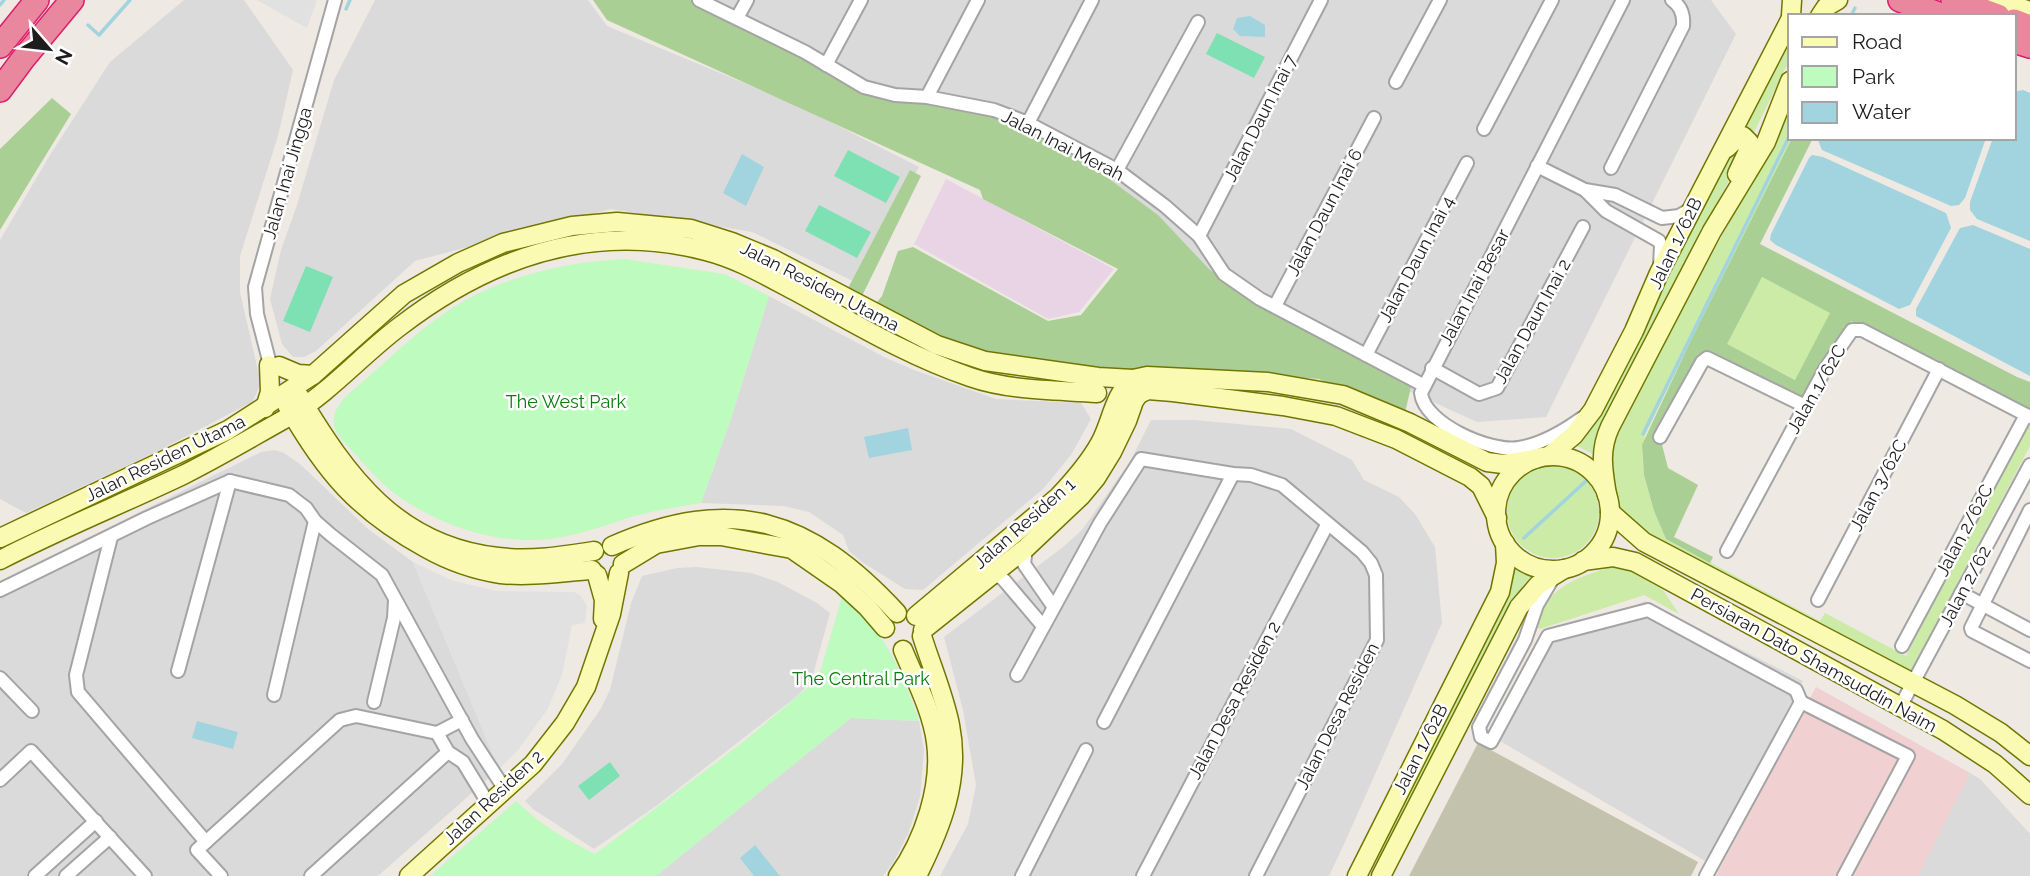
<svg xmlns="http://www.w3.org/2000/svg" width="2030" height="876" viewBox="0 0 2030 876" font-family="Raleway,sans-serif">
	<rect width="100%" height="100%" fill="#eee9e2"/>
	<!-- residential -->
	<g fill="#dbdada">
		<polygon points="184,0 244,0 293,70 278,136 240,256 240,292 261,384 252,402 156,452 26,513 0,499 0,240 50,155 110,62"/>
		<polygon points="375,0 588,0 607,26 797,105 919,167 857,283 752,232 611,209 415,261 316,351 304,357 293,357 282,344 270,299 281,250 297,205 334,80"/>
		<polygon points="652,0 1711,0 1736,34 1546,417 1477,422 1172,283 1021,149"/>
		<polygon points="769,296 884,357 914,370 996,399 1081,403 1091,419 1071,455 1043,489 923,590 905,589 862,562 849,551 843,535 809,512 784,506 701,503 730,422"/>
		<polygon points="1151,420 1194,420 1291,429 1352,460 1364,480 1399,497 1415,514 1435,547 1442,623 1345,842 1329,876 940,876 968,824 976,785 963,710 944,637 1063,547 1082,530 1131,460"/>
		<polygon points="275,450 284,453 300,464 368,529 413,562 499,769 378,876 0,876 0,581 261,452"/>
		<polygon points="697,567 751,573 778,582 817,603 830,613 811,682 796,697 656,806 594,849 533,809 525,801 562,764 600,710 610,690 631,603 642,576 677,568"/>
		<polygon points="1645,601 1803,681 1707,862 1500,741 1552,644"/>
		<polygon points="851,718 919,721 924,751 920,797 908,834 894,861 883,876 656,876"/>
		<polygon points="1970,773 1980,779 2030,834 2030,876 1917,876"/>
	</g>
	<!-- commercial -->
	<polygon fill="#f0d0d1" points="1816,687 1970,773 1918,876 1716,876"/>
	<!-- industrial -->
	<polygon fill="#e8d4e5" points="946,179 1114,269 1079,312 1048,319 914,244"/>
	<!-- construction -->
	<polygon fill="#c3c2ad" points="1478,743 1698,862 1691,876 1409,876"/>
	<!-- grass -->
	<g fill="#cceba6">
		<polygon points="1790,37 1790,59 1753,134 1748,129 1743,129"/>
		<path d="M1790,98V138H1792L1691,340L1645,436L1642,451L1644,475L1654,511L1666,539L1820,621L1825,613L1906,656L2027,425H2030V446L1910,673H1904L1626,522C1614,501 1608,467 1610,443L1769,149Z"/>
		<polygon points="1737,144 1743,153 1597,438 1595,455 1573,444 1588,431"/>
		<polygon points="1762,277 1831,313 1796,380 1726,344"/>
		<circle cx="1553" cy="512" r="46"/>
		<polygon points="1514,562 1538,574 1523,585 1378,869 1376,851 1510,589"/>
		<path d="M1611,567L1626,568L1663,590L1679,614L1644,595L1540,629L1536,627C1547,586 1574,579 1611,567Z"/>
	</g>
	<!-- forest -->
	<g fill="#aacf95" fill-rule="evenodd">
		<polygon points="593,0 690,0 817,63 857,91 1002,119 1086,162 1158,215 1209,269 1253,302 1411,387 1404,417 1319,379 1266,375 1099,373 1004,357 945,343 846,292 910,170 921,176 861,298 874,306 882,296 898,251 913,247 1048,321 1081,315 1118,269 983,199 980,190 607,20"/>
		<polygon points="52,98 71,114 0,230 0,149"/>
		<path d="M1792,138H1813L1760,244L2017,377L2030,382V415L1851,321L1805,406L1704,354L1660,437L1668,468L1698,485L1674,537L1713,557L1710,563L1666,539L1654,511L1644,475L1642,445L1691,340ZM1762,277L1830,313L1795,380L1727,344Z"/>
	</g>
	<!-- park -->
	<g fill="#bdfbbe">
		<path d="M624,259L724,274L769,296L730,422L701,503C680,506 659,510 638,515C611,523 584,534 556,538C501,547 438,526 394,493C380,482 368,469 356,455C336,433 323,424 345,397C378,370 409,337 445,313C496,278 563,262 624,259Z"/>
		<path d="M842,597C884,628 903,673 919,721L851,718L656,876H430L516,801C540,825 566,839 595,854L742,743L818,679Z"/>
	</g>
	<!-- pitch -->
	<g fill="#7de1b4">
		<polygon points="1217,33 1265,57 1254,78 1206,54"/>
		<polygon points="848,150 900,177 886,203 834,176"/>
		<polygon points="819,205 871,232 857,258 805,231"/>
		<polygon points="306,266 333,277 310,332 283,321"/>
		<polygon points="610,762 620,776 589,800 578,786"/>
	</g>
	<!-- parking -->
	<g fill="#e1e1e1">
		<polygon points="257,0 317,0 307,28"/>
		<polygon points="413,562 451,580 496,591 574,592 581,596 587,606 585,623 572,625 562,675 547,710 518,750 499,769"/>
	</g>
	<!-- water -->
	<g fill="#a1d4de">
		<polygon points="1250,16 1265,25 1265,37 1240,36 1233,29 1237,18"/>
		<polygon points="2023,90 2030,93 2030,241 1977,219 1970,210 1970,202 1993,138 2014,138 2014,92"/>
		<polygon points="1817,138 1986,138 1965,198 1959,205 1951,206 1822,150"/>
		<polygon points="742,154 764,167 746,206 723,193"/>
		<polygon points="1812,155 1823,157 1946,213 1951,228 1910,305 1899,309 1776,245 1770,240 1771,234 1809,158"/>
		<polygon points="1973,225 2030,249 2030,376 1916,316 1916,309 1960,228"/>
		<polygon points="908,428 912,450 869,458 864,437"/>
		<polygon points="197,721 238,732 233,749 192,738"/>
		<polygon points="755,845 780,876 754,876 740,858"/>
	</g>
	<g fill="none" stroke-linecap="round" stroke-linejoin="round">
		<!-- stream -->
		<g stroke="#a1d4de" stroke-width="3.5">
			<polyline points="0,5 4,0"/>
			<polyline points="346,9 350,0"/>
			<polyline points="1851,16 1855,8"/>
			<polyline points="88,25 99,35 130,0"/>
			<polyline points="1643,434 1790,135"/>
			<polyline points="1524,538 1587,480"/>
		</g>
		<!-- street casing -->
		<g stroke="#a4a4a4" stroke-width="16">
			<g id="street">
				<polyline points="699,0 805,52 864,87 895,95 927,97 994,110 1028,123 1117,170 1165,206 1199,236 1224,274 1260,299 1423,385"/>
				<polyline points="737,18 747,0"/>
				<polyline points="826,65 861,0"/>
				<polyline points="1396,82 1440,0"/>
				<polyline points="927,97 978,0"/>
				<polyline points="1028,123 1092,0"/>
				<polyline points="1484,129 1552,0"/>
				<polyline points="1537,166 1585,190"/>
				<path d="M1611,168L1683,26C1684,15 1681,6 1672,0"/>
				<polyline points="1117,170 1198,22"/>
				<polyline points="1199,236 1321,0"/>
				<polyline points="1660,265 1661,246 1659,241 1606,211 1585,190 1615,195 1662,218 1679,216 1691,209"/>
				<polyline points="1275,306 1374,118"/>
				<polyline points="1366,355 1467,163"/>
				<polyline points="1432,368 1479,394 1497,388 1583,227"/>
				<polyline points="272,372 257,314 255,287 335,0"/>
				<path d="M1582,418C1564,431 1542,444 1519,448C1491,453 1424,424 1421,393L1623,0"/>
				<polyline points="1660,437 1702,362 1707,358 1805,406"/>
				<polyline points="2030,510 1971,628 1972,631 2030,661"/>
				<polyline points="111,537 76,675 78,692 206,842"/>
				<polyline points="1026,548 1024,564 1053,606"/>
				<polyline points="1727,551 1825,369 1852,330 1862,330 2030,417"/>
				<polyline points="989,577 999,576 1004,580 1043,626"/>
				<polyline points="1553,578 1537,605 1525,640 1479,727 1481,737 1491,742 1548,636 1648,610 1796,690 1801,702"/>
				<polyline points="0,590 147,518 230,481 289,495 306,508 315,521 331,535 382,575 472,739 504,788"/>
				<polyline points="1961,593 2030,630"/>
				<polyline points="1818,600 1939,369"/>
				<polyline points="1902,646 2026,415"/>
				<polyline points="178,671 230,481"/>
				<polyline points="1017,675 1100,523 1141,459 1233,474 1251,475 1282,485 1362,552 1371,563 1376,575 1377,640 1256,876"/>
				<polyline points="0,678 32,711"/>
				<polyline points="274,695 315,521"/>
				<polyline points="374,702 394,618 395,600"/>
				<polyline points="1801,702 1908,756 1844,876"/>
				<polyline points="1900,707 2030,465"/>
				<polyline points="462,720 437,733 448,752 463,762 488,803"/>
				<polyline points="1104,722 1233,474"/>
				<polyline points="0,780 31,751 145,876"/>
				<polyline points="35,876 96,821"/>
				<polyline points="66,876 110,837"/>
				<polyline points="221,876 197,850 340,720 356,716 437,733"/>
				<polyline points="311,876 448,752"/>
				<polyline points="1022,876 1086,750"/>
				<polyline points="1143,876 1327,525"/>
				<polyline points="1706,876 1801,702"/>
			</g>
		</g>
		<!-- secondary casing -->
		<g stroke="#717601" stroke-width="21">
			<g id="secondary">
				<polyline points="1997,0 2030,11"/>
				<polyline points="1791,16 1792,0"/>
				<polyline points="1820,16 1826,7 1838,0"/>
				<polyline points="1727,148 1738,137 1743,136 1749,142 1747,153 1737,174"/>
				<polyline points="279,366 298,374 313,375"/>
				<polyline points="1139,394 1148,390 1173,392 1283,406 1336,416 1396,439 1470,477 1481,486 1497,518"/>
				<path d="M299,396C347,476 397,546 498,557C530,561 562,556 594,551"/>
				<path d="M287,405C325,472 358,511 426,548C449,561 475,570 501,574C531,577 562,572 592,570"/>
				<polyline points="265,408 270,392 269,365"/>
				<polyline points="1549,456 1574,435 1593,410 1634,331 1659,273 1790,20"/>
				<circle cx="1553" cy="513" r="57"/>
				<path d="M1607,495C1603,470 1599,451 1610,427L1712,231L1766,142L1790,81"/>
				<polyline points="1610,512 1644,542 1955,705 2001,733 2030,756"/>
				<polyline points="0,538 228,430 313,375 404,294 458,263 503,243 572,226 617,222 691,229 732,242 773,259 937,345 985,361 1098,377 1133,379 1147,376 1268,382 1343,395 1410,423 1487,462 1503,464 1535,459"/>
				<path d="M612,546C733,493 810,519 897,613"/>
				<path d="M0,560C60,529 122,504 183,475C219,457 254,436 290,416C330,392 362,355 399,327C490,257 592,221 706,251C738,259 766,276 795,291C852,322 908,356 970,377C1010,391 1056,390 1097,393"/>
				<polyline points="1583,561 1613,557 1635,562 1943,730 1995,764 2030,795"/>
				<polyline points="623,564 656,544 699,536 721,536 792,549 841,583 867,607 885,628"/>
				<polyline points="597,575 604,600 603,619"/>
				<path d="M916,616L1058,497C1074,480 1089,463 1100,443C1111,424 1114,393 1133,379"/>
				<polyline points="923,630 1026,548 1081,496 1096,478 1112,452 1127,421 1134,401 1139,394"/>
				<polyline points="409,876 533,764 565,723 586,687 611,614 619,573"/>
				<path d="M898,876C924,840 942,786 936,742C932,711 915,679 903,650"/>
				<path d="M917,876C941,828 961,780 950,725C944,695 931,665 922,636"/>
				<polyline points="1357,876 1500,592 1506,563 1505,543"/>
				<polyline points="1381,876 1519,607 1538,585 1564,569"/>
			</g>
		</g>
		<!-- highway casing -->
		<g stroke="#dd1e6b" stroke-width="26">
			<g id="highway">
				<polyline points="1900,0 1944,16"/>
				<polyline points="1953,0 1998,16"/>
				<polyline points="2014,21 2030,27"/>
				<polyline points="2014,41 2030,46"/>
				<polyline points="0,46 37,0"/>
				<polyline points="0,90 23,59 72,0"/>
			</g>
		</g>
		<!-- street -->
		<use href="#street" stroke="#fff" stroke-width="12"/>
		<!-- secondary -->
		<use href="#secondary" stroke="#fbfab3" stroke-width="18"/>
		<!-- highway -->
		<use href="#highway" stroke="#e9879f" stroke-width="23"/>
	</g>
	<g text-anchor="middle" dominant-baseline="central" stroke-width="5" stroke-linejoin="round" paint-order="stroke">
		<!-- street labels -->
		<g font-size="18" fill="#1d1d1d" stroke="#fff">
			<text transform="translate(1260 118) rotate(-63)">Jalan Daun Inai 7</text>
			<text transform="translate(1063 145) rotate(27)">Jalan Inai Merah</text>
			<text transform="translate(287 173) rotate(-74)">Jalan Inai Jingga</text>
			<text transform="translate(1324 212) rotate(-62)">Jalan Daun Inai 6</text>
			<text transform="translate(1675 243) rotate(-64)">Jalan 1/62B</text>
			<text transform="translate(1416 259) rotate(-62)">Jalan Daun Inai 4</text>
			<text transform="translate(820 286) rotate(27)">Jalan Residen Utama</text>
			<text transform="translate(1474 287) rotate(-62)">Jalan Inai Besar</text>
			<text transform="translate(1532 321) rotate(-61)">Jalan Daun Inai 2</text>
			<text transform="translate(1816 389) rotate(-60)">Jalan 1/62C</text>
			<text transform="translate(165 458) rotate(-26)">Jalan Residen Utama</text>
			<text transform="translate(1878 485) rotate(-62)">Jalan 3/62C</text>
			<text transform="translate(1024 523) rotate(-41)">Jalan Residen 1</text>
			<text transform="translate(1964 530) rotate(-62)">Jalan 2/62C</text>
			<text transform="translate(1965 586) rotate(-62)">Jalan 2/62</text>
			<text transform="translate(1814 660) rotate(29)">Persiaran Dato Shamsuddin Naim</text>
			<text transform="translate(1234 700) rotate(-62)">Jalan Desa Residen 2</text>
			<text transform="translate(1337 716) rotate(-63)">Jalan Desa Residen</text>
			<text transform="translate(1420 749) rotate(-63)">Jalan 1/62B</text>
			<text transform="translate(493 797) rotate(-43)">Jalan Residen 2</text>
		</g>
		<!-- park labels -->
		<g font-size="18" fill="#087d0a" stroke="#fff">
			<text x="566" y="401">The West Park</text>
			<text x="861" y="678">The Central Park</text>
		</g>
	</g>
	<!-- legend -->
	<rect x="1788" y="14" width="228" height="126" fill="#ffffff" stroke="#a5a5a5" stroke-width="2"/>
	<rect x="1802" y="37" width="35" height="10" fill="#fbfab3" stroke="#a5a5a5" stroke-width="2"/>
	<text x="1852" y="49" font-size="21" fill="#1d1d1d">Road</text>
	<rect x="1802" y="66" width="35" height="21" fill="#bdfbbe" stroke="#a5a5a5" stroke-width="2"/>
	<text x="1852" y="84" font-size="21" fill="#1d1d1d">Park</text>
	<rect x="1802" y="102" width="35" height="21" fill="#a1d4de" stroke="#a5a5a5" stroke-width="2"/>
	<text x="1852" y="119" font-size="21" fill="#1d1d1d">Water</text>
	<!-- north arrow -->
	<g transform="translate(49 49) rotate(118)" stroke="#ffffff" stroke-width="5" paint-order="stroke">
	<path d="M0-5L12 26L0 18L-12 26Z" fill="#1d1d1d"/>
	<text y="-10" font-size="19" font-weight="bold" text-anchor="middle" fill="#1d1d1d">N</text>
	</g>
</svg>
